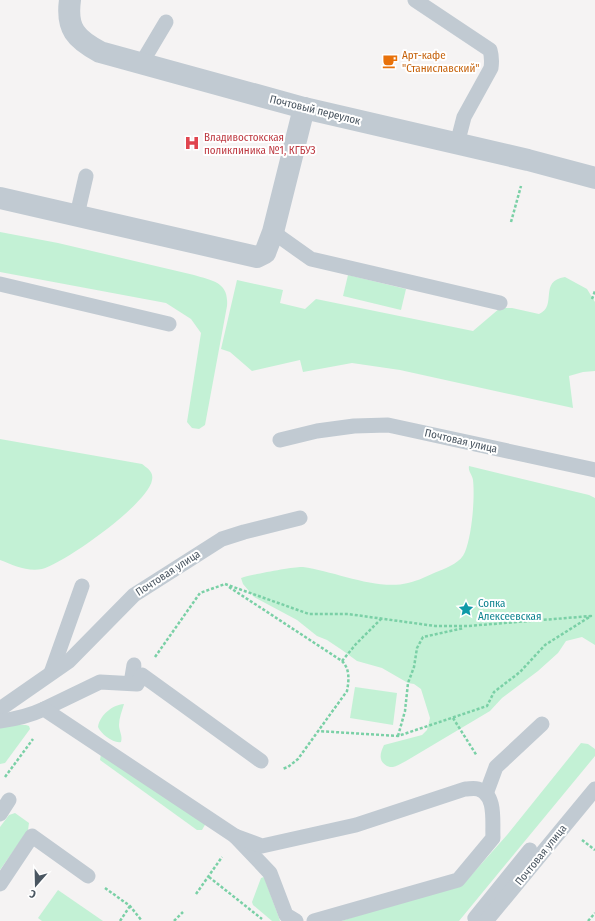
<svg xmlns="http://www.w3.org/2000/svg" width="595" height="921" viewBox="0 0 595 921" font-family="'Fira Sans Condensed',sans-serif">
	<rect width="100%" height="100%" fill="#f5f3f3"/>
	<!-- green -->
	<g fill="#c3f1d5">
		<path d="M0,232L58,243L194,275C213,281 229,282 227,306L205,425L199,429L192,428L187,422L201,333L191,319L166,303L0,272Z"/>
		<polygon points="348,275 406,289 401,310 343,296"/>
		<path d="M565,277L587,289L595,302V371L583,372L569,376L573,408L400,370L352,363L303,372L300,360L252,371L230,352L221,349L237,280L283,290L280,303L305,309L316,299L473,331L500,308H512L539,314C558,306 538,281 565,277Z"/>
		<path d="M0,439L142,464C147,468 154,472 152,480C149,503 65,563 42,569C27,572 13,565 0,560Z"/>
		<path d="M469,466L589,495L595,498V645L582,637L566,641L558,653L538,671L502,698L490,711L406,761C402,763 397,766 393,767C391,767 389,767 387,766C378,761 380,753 384,745L422,735L427,730L430,718L421,689L414,684L408,683L382,668L357,661L342,650L327,640L317,636L297,620L254,597L243,584L241,578C249,575 296,566 303,567C334,571 377,591 408,583C418,581 429,575 439,571C449,567 461,562 465,552C472,535 475,498 473,480C472,474 468,472 469,466Z"/>
		<polygon points="355,687 397,693 393,725 350,718"/>
		<path d="M124,704C122,711 119,718 119,725C119,731 123,736 121,742C114,744 101,734 98,727C100,715 112,705 124,704Z"/>
		<polygon points="0,724 26,725 29,726 30,729 5,763 0,764"/>
		<polygon points="581,743 588,744 595,749 595,756 459,921 341,921 466,881 507,835"/>
		<polygon points="101,754 206,823 202,830 197,830 100,760"/>
		<polygon points="15,813 29,823 28,830 0,870 0,827 9,815"/>
		<polygon points="264,877 278,915 280,921 272,921 253,905 252,902 261,878"/>
		<polygon points="58,890 103,921 42,921 38,918"/>
	</g>
	<g fill="none" stroke-linecap="round" stroke-linejoin="round">
		<!-- path -->
		<g stroke="#7ad0a6" stroke-width="2.5" stroke-dasharray="3 2" stroke-linecap="butt">
			<polyline points="511,222 521,186"/>
			<polyline points="592,299 595,291"/>
			<polyline points="225,584 309,614 348,614 435,626 468,626 591,616 545,645 520,672 494,692 487,706 398,736 318,731"/>
			<path d="M229,587L342,661C350,669 349,680 347,691L298,759L288,767L282,769"/>
			<polyline points="155,657 200,593 225,584"/>
			<polyline points="342,661 356,644 382,618"/>
			<polyline points="453,718 477,756"/>
			<polyline points="398,736 405,711 408,683 414,667 417,648 423,637 464,628"/>
			<polyline points="5,777 33,739"/>
			<polyline points="582,840 595,850"/>
			<polyline points="209,877 262,919"/>
			<polyline points="105,888 130,906 142,921"/>
			<polyline points="196,894 222,857"/>
			<polyline points="120,921 130,906"/>
			<polyline points="174,921 183,912"/>
			<polyline points="588,921 595,913"/>
		</g>
		<!-- lane -->
		<g stroke="#c1cad2" stroke-width="15">
			<path d="M415,0L490,50C492,57 492,61 491,68L464,117L457,144"/>
			<polyline points="141,64 166,22"/>
			<polyline points="77,215 86,176"/>
			<polyline points="273,232 311,259 500,303"/>
			<polyline points="0,284 169,324"/>
			<polyline points="280,440 317,431 354,426 388,425 595,470"/>
			<polyline points="51,673 82,586"/>
			<polyline points="131,683 134,665"/>
			<polyline points="0,709 69,661 134,595 222,539 244,532 300,518"/>
			<polyline points="44,709 100,682 137,684 142,675 261,761"/>
			<path d="M0,721C16,719 29,716 44,709L235,836L270,873L286,915L296,921"/>
			<polyline points="486,794 496,767 542,724"/>
			<polyline points="0,814 9,800"/>
			<path d="M235,836L262,846L356,825L465,789C469,789 474,788 478,789C497,794 492,823 493,838L458,880L314,921"/>
			<polyline points="0,884 32,836 88,876"/>
			<polyline points="477,921 475,918 530,850"/>
			<polyline points="486,921 595,789"/>
		</g>
		<!-- street -->
		<g stroke="#c1cad2" stroke-width="22">
			<path d="M70,0C66,29 76,39 100,52L304,108L528,160L595,178"/>
			<polyline points="0,198 257,257 265,253 273,232 304,108"/>
		</g>
	</g>
	<!-- icons -->
	<defs>
		<g id="cafe-bare" transform="scale(1.2)"><path d="M-5.5-4.5H6V0H3Q3 3.5 0 3.5H-2.5Q-5.5 3.5-5.5 0ZM3-3.2v2h1.7v-2ZM-6 4.5H4V6H-6Z" fill="#e8710a" stroke="#fff" stroke-width="2.5" paint-order="stroke"/></g>
		<g id="hospital-bare" transform="scale(1.2)"><path d="M-5-5h3v3.5h4V-5h3V5h-3V1.5h-4V5h-3Z" fill="#e0444e" stroke="#fff" stroke-width="2.5" paint-order="stroke"/></g>
		<g id="sight-bare" transform="scale(1.2)"><path d="M0-6L1.8-2.2L6-1.7L2.9 1.2L3.7 5.4L0 3.3L-3.7 5.4L-2.9 1.2L-6-1.7L-1.8-2.2Z" fill="#0f9aa8" stroke="#fff" stroke-width="2.5" paint-order="stroke"/></g>
	</defs>
	<g fill-rule="evenodd">
		<use href="#cafe-bare" x="390" y="61"/>
		<use href="#hospital-bare" x="192" y="143"/>
		<use href="#sight-bare" x="466" y="609"/>
	</g>
	<g text-anchor="middle" dominant-baseline="central" stroke-width="4" stroke-linejoin="round" paint-order="stroke">
		<!-- food labels -->
		<g font-size="11" fill="#c56008" stroke="#fff" text-anchor="start">
			<text x="402" y="55">Арт-кафе<tspan x="402" dy="13">"Станиславский"</tspan></text>
		</g>
		<!-- street labels -->
		<g font-size="11" fill="#4a5661" stroke="#fff">
			<text transform="translate(315 110) rotate(14)">Почтовый переулок</text>
			<text transform="translate(461 441) rotate(13)">Почтовая улица</text>
			<text transform="translate(168 573) rotate(-33)">Почтовая улица</text>
			<text transform="translate(541 855) rotate(-51)">Почтовая улица</text>
		</g>
		<!-- health labels -->
		<g font-size="11" fill="#be3a42" stroke="#fff" text-anchor="start">
			<text x="204" y="137">Владивостокская<tspan x="204" dy="13">поликлиника №1, КГБУЗ</tspan></text>
		</g>
		<!-- culture labels -->
		<g font-size="11" fill="#0d838f" stroke="#fff" text-anchor="start">
			<text x="478" y="603">Сопка<tspan x="478" dy="13">Алексеевская</tspan></text>
		</g>
	</g>
	<!-- north arrow -->
	<g transform="translate(36 885) rotate(200)" stroke="#ffffff" stroke-width="3" paint-order="stroke">
	<path d="M0-3L7 15L0 10L-7 15Z" fill="#4a5661"/>
	<text y="-6" font-size="11" font-weight="bold" text-anchor="middle" fill="#4a5661">С</text>
	</g>
</svg>
